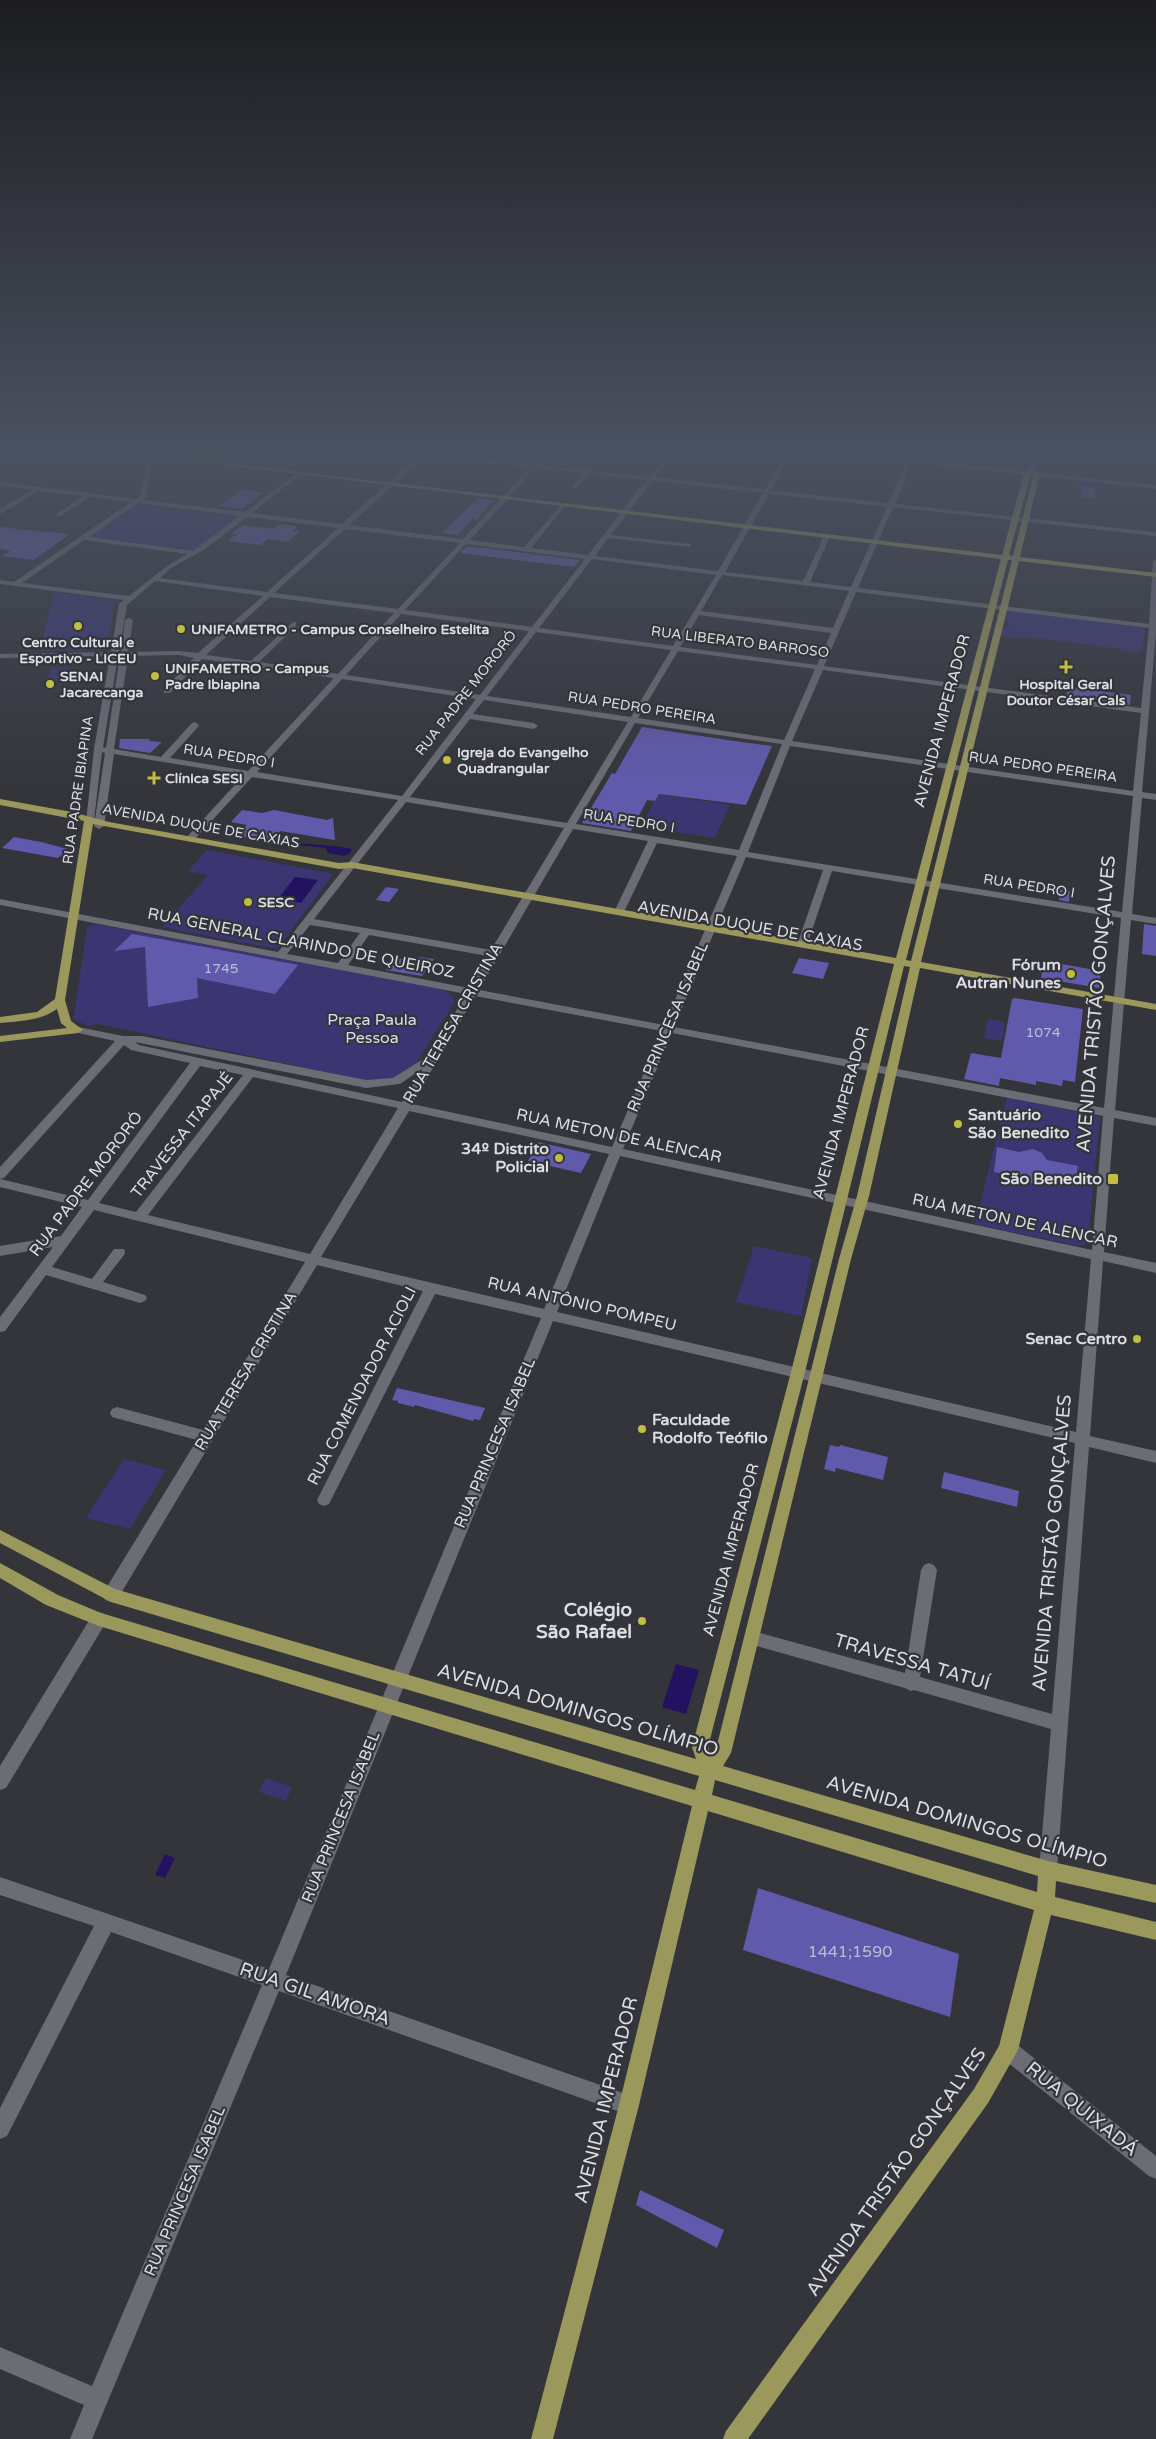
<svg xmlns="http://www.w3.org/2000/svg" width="1156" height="2439" viewBox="0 0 1156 2439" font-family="'Varela Round',sans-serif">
	<rect width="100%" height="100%" fill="#34353b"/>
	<!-- green -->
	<g fill="#3b3672">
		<polygon points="571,449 666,449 659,458"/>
		<polygon points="138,505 238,517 198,549 189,550 89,537"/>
		<polygon points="56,592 115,601 106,650 39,651 54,593"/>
		<polygon points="1012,610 1143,628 1145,630 1142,651 1138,653 1121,651 1121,649 1021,636 1021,638 1003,636 1001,634 1002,629 1008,628 1010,620 1005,618 1007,612"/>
		<polygon points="69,667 65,681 46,682 51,668"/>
		<polygon points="658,794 730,805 715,838 641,826"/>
		<polygon points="207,850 329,873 332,876 277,949 162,927 208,875 188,871"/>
		<polygon points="95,924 441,989 449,993 455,1002 415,1065 395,1078 363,1080 99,1024 88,1026 72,1018 74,1015 87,927"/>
		<polygon points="988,1019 1005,1022 1002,1041 984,1038"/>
		<polygon points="1007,1097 1100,1117 1088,1241 1085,1245 1077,1246 975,1224"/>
		<polygon points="754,1246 812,1258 801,1316 736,1302"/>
		<polygon points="124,1459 166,1470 130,1529 86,1518"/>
		<polygon points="266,1778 292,1787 286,1801 259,1792"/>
	</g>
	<!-- water -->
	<g fill="#23125f">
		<path d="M235,836C248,837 261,841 274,842C301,844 326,844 352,849L349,854L344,856L328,853L325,848L319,847L273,843Z"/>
		<polygon points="295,877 318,880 301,903 277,900"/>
		<polygon points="676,1664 699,1670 686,1714 662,1707"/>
		<polygon points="165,1854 175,1858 165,1878 155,1875"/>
	</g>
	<!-- building -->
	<g fill="#605aac">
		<polygon points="1082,486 1095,488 1094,499 1081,498"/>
		<polygon points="241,490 264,492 242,509 218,506"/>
		<polygon points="478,498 494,500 477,520 472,519 458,535 442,533"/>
		<polygon points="280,524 297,526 293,531 299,532 287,542 268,539 260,545 228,541 237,534 231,534 242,525 274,529"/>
		<polygon points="0,527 27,530 70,534 34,560 1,556 11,551 0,549"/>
		<polygon points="467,546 580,560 574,567 460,553"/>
		<polygon points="1068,687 1131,695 1130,705 1066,696"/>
		<polygon points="642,727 734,741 772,746 746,805 659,794 655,801 647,800 631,831 582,823 612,773 615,774"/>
		<polygon points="120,739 150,739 149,741 162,742 150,753 119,748"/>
		<polygon points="242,810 262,813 274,810 327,820 333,818 335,840 280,831 271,842 237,836 247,825 231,822"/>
		<polygon points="14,837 41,842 68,849 58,858 2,848"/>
		<polygon points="386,887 399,889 389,902 376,900"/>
		<polygon points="1059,889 1070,891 1069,902 1059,900"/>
		<polygon points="1144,924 1156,926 1156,956 1142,954"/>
		<polygon points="132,934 205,947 298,965 275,994 197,978 198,998 148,1007 145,947 114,951"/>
		<polygon points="402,957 417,960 419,957 434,959 422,976 386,970 393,958 401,959"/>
		<polygon points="799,958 829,963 823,979 792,973"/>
		<polygon points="1044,961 1101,971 1099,988 1041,978"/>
		<polygon points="1015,998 1083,1009 1075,1082 1063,1080 1062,1086 1036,1081 1036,1085 1000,1078 999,1086 964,1079 971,1053 1001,1058 1012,999"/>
		<polygon points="538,1142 591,1154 581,1173 528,1161"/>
		<polygon points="997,1147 1019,1152 1033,1149 1042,1153 1047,1160 1078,1166 1075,1184 1045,1178 1038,1183 1028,1183 1015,1176 994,1172"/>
		<polygon points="397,1388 485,1408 480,1420 474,1419 473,1421 415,1405 414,1407 398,1403 398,1401 392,1400"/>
		<polygon points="830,1445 839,1447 840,1445 888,1457 883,1480 836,1468 835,1472 824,1469"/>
		<polygon points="944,1472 1019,1491 1017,1507 941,1488"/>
		<polygon points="758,1888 959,1954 950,2017 743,1950"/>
		<polygon points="640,2190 724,2230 717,2248 636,2205"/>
	</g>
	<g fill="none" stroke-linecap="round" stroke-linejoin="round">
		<!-- minor -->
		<g fill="#6c6c74" fill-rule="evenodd">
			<path d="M148,449H154L146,497L143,500L245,512L299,471L301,474L252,513L342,524L419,455L377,451L374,449L423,452L427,449H431L429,453L533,464L547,449H553L539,465L649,477L661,462L555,449H572L664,459L673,449H679L655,477L765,489L788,449H794L771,490L888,503L906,462L798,449H816L908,459L912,449H918L914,459L1156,485V489L912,463L895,504L1156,532V536L893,507L858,588L1149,624L1153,561L1156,559V632L1142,792L1156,794V800L1142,798L1132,914L1156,918V924L1131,920L1115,1110L1156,1118V1126L1114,1118L1104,1252L1156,1263V1273L1103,1261L1090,1436L1156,1451V1463L1089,1447L1057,1870L1054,1876L1048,1879L1042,1876L1039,1870L1051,1729L914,1690L911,1691L905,1688L753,1645L747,1643L745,1638L747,1633L753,1631L905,1673L921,1570L924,1565L929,1563L934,1565L937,1570L920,1677L1052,1714L1075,1443L553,1321L286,1975L629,2095L636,2098L639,2105L636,2112L629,2115L279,1991L92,2439H70L84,2405L0,2369V2347L92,2386L262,1985L111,1932L7,2136L0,2139V2108L94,1926L0,1895V1877L269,1969L541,1318L435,1294L329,1504L324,1506L319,1504L317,1500L423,1291L317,1265L117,1600L111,1602L105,1600L103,1595L105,1590L197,1440L112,1417L110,1413L112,1409L117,1407L203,1430L305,1262L94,1210L52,1267L92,1279L114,1249H124L125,1252L124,1255L103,1282L145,1295L147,1298L145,1301L140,1303L46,1275L5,1331L0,1332V1317L53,1247L0,1256V1246L61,1236L82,1207L0,1187V1167L115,1041L74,1032L73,1030L78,1027L123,1036H142L366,1080L393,1078L431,1054L466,994L0,905V899L278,952L398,800L252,777L193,841L190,842L185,839L187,837L244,775L114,754L104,826L99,829L94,826L105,753L102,752L94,820L86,822L94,749L110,656L0,658V654L111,652L119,604L124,600L0,584V580L14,582L131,502L90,497L59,517L57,516V514L83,496L39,491L0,514V509L32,490L0,486V482L136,499L140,496ZM426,456L530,467L463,539L349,525ZM536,468L583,473L572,487L575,489L590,474L646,480L588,555L531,548L565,506V504L563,503L524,547L470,540ZM652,481L763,493L718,571L595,556L608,538L691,547V545L689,544L611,535ZM769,494L887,507L851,587L810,582L830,536L827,534L824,536L803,581L725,572ZM138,503L240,516L193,551L89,537ZM247,517L338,528L267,592L160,578L171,568L205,549ZM345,529L460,543L398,609L274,593ZM84,540L187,554L167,566L129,596L22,583ZM466,544L585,559L532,627L405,610ZM592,559L716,575L673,646L539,628ZM722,575L849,591L833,628L701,611ZM155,581L263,596L198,653L179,651L128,652L133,620L129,618L125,620L121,652H119L127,605ZM856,592L1149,628L1141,708L824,666ZM270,597L394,613L338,674L259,662L296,626V622H293L251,661L206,655ZM401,614L529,631L480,695L346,675ZM699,615L831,633L817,665L680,647ZM536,632L671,650L631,717L487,696ZM678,651L815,669L784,740L638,718ZM179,655L194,658L164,689V693H170L202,659L334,678L248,771L170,758L198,727L199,725L195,722L192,723L161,757L114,749L128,656ZM118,656H120L106,748L103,747ZM823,670L1141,713L1133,791L792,741ZM342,679L476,699L402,796L257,772ZM484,700L628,722L567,823L410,797L470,719L534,729L538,726L534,723L473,714ZM635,723L782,744L739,850L576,824ZM790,746L1133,796L1122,912L748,852ZM406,802L564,828L491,950L314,919ZM573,829L648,841L614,912L619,915L624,912L657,843L737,856L664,1025L479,990ZM746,857L823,870L797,945L802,948L807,945L832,871L1121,918L1104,1108L674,1027ZM310,925L360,933L338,963L287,954ZM369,935L488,956L469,988L348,965ZM475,996L662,1031L612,1147L412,1104ZM672,1033L1103,1116L1092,1250L623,1149ZM135,1042L366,1088L400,1084L423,1068L402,1102L139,1045ZM124,1045L131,1050L190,1063L88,1200L0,1179L4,1178ZM200,1066L243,1075L136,1212L99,1203ZM253,1077L398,1108L310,1254L148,1215ZM409,1111L609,1154L544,1309L321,1257ZM620,1156L1091,1259L1076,1432L557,1312Z"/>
			<polygon points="310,449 317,449 285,472 281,472 281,470"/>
			<polygon points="1034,449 1040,449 1036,468 1046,470 1046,472 1030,469"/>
			<polygon points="99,1612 105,1614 107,1619 105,1624 6,1788 0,1790 0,1766 93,1614"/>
			<polygon points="1008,2040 1015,2043 1156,2156 1156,2179 1149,2176 1001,2057 998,2050 1001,2043"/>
		</g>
		<!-- major -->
		<path fill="#9b985b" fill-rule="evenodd" d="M90,449H106L1002,555L1024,473L1033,467L1036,469L1039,477L1020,557L1156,573V577L1019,561L921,962L1156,1004V1010L920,968L869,1196L851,1259L731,1753L723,1766L1048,1861L1156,1885V1903L1056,1881L1055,1897L1156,1922V1940L1051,1915L1018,2050L988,2103L748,2439H723L726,2431L974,2089L999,2046L1034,1910L708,1811L639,2105L553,2439H531L619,2105L692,1806L99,1626L46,1605L0,1578V1563L58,1595L101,1613L695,1790L699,1776L111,1602L0,1543V1530L115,1589L696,1759L692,1747L791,1372L894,964L352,868L339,869L93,824L65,1000L71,1021L83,1030L78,1033L0,1042V1036L67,1028L61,1023L57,1009C40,1021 20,1021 0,1023V1017L37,1012L55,999L84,821L0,805V799L72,812L109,822L339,863L352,862L896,958L1001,559ZM1031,473L1033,477L1013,556L1009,555ZM1008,560H1012L911,961L906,960ZM904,966L910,967L857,1196L839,1259L716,1749L711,1754L708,1747L805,1372ZM715,1780L1038,1876L1037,1892L712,1795Z"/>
	</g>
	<!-- sky -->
	<linearGradient id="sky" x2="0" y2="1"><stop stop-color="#1d1d20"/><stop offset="0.57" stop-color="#4a5160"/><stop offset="1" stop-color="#4a5160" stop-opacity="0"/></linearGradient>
	<rect width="1156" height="790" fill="url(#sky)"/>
	<!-- markers -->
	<g fill="#c1bd40" stroke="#34353b" stroke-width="2">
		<circle cx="78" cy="626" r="5"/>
		<circle cx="181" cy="629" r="5"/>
		<path d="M1063.5 659.5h5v5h5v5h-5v5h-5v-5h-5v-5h5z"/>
		<circle cx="155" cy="676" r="5"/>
		<circle cx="50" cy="684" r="5"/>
		<circle cx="447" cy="760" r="5"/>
		<path d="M151.5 770.5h5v5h5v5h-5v5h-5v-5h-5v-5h5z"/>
		<circle cx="248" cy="902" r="5"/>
		<circle cx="1071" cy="974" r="5"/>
		<circle cx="958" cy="1124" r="5"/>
		<circle cx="559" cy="1158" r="5"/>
		<rect x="1107" y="1173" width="12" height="12" rx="2.5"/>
		<circle cx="1137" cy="1339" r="5"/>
		<circle cx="642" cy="1429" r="5"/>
		<circle cx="642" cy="1621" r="5"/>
	</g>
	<g text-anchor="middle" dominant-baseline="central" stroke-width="4.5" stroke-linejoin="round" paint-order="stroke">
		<!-- far-poi labels -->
		<g font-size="14" font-weight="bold" fill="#dddde2" stroke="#34353b" text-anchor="start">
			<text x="191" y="629">UNIFAMETRO - Campus Conselheiro Estelita</text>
			<text x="78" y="642" text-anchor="middle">Centro Cultural e<tspan x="78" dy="16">Esportivo - LICEU</tspan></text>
			<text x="165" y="668">UNIFAMETRO - Campus<tspan x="165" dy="16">Padre Ibiapina</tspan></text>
			<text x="60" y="676">SENAI<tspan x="60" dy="16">Jacarecanga</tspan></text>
			<text x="1066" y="684" text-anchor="middle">Hospital Geral<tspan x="1066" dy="16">Doutor César Cals</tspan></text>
			<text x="457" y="752">Igreja do Evangelho<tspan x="457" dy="16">Quadrangular</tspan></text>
			<text x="165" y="778">Clínica SESI</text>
			<text x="258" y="902">SESC</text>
		</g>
		<!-- far-street labels -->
		<g font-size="14" fill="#dddde2" stroke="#34353b">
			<text transform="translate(740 642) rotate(7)">RUA LIBERATO BARROSO</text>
			<text transform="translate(466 693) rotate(-52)">RUA PADRE MORORÓ</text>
			<text transform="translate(642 708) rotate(9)">RUA PEDRO PEREIRA</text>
			<text transform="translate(229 756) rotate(9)">RUA PEDRO I</text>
			<text transform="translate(1043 767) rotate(8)">RUA PEDRO PEREIRA</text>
			<text transform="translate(78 790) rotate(-82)">RUA PADRE IBIAPINA</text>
			<text transform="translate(629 821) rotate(9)">RUA PEDRO I</text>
			<text transform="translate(201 826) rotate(10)">AVENIDA DUQUE DE CAXIAS</text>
			<text transform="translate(1029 886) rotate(9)">RUA PEDRO I</text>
		</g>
		<!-- number labels -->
		<g font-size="14" fill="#bebcd4">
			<text x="221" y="968">1745</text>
			<text x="1043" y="1032">1074</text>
		</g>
		<!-- street labels -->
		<g font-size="16" fill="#dddde2" stroke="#34353b">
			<text transform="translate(942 721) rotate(-75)">AVENIDA IMPERADOR</text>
			<text transform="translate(750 926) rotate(10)">AVENIDA DUQUE DE CAXIAS</text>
			<text transform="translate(301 943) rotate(11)">RUA GENERAL CLARINDO DE QUEIROZ</text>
			<text transform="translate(453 1023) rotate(-60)">RUA TERESA CRISTINA</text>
			<text transform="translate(668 1027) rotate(-67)">RUA PRINCESA ISABEL</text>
			<text transform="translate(841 1113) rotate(-75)">AVENIDA IMPERADOR</text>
			<text transform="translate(182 1135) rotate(-52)">TRAVESSA ITAPAJÉ</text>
			<text transform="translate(619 1136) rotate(12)">RUA METON DE ALENCAR</text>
			<text transform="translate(86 1184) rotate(-53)">RUA PADRE MORORÓ</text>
			<text transform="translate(1015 1221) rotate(12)">RUA METON DE ALENCAR</text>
			<text transform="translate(582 1304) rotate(13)">RUA ANTÔNIO POMPEU</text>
			<text transform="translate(246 1371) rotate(-59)">RUA TERESA CRISTINA</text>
			<text transform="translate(362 1386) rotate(-63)">RUA COMENDADOR ACIOLI</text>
			<text transform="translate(495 1443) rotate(-67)">RUA PRINCESA ISABEL</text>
			<text transform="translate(731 1550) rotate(-75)">AVENIDA IMPERADOR</text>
			<text transform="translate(341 1817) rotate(-68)">RUA PRINCESA ISABEL</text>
			<text transform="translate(185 2191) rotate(-67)">RUA PRINCESA ISABEL</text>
		</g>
		<!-- poi labels -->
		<g font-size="16" font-weight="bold" fill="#dddde2" stroke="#34353b" text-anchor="end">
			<text x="1061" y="965">Fórum<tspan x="1061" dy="18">Autran Nunes</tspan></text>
			<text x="968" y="1115" text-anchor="start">Santuário<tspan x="968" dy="18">São Benedito</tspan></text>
			<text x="549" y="1149">34º Distrito<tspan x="549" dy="18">Policial</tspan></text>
			<text x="1102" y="1179">São Benedito</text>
			<text x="1127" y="1339">Senac Centro</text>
			<text x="652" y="1420" text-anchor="start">Faculdade<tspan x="652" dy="18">Rodolfo Teófilo</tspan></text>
		</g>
		<!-- park labels -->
		<g font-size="16" fill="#dbdcf3" stroke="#34353b">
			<text x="372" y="1020">Praça Paula<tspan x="372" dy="18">Pessoa</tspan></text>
		</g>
		<!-- near-number labels -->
		<g font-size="16" fill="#bebcd4">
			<text x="850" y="1952">1441;1590</text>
		</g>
		<!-- near-street labels -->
		<g font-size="19" fill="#dddde2" stroke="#34353b">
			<text transform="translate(1096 1004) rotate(-85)">AVENIDA TRISTÃO GONÇALVES</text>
			<text transform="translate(1052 1543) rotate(-85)">AVENIDA TRISTÃO GONÇALVES</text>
			<text transform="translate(912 1662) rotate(16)">TRAVESSA TATUÍ</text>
			<text transform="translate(578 1710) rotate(16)">AVENIDA DOMINGOS OLÍMPIO</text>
			<text transform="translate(967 1822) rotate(16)">AVENIDA DOMINGOS OLÍMPIO</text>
			<text transform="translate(315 1994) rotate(19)">RUA GIL AMORA</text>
			<text transform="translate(606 2100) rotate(-76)">AVENIDA IMPERADOR</text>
			<text transform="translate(1082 2109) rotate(39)">RUA QUIXADÁ</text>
			<text transform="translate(896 2172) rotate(-55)">AVENIDA TRISTÃO GONÇALVES</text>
		</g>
		<!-- near-poi labels -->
		<g font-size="19" font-weight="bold" fill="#dddde2" stroke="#34353b" text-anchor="end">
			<text x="632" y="1610">Colégio<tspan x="632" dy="22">São Rafael</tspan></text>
		</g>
	</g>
</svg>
